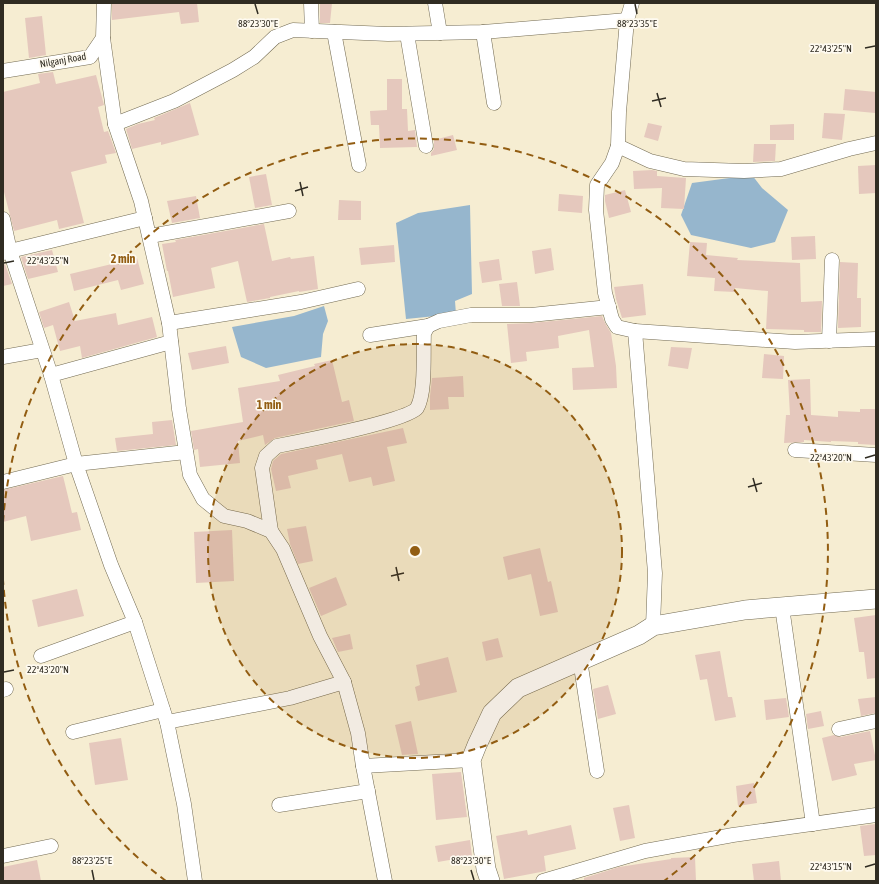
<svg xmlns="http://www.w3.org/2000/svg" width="879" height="884" viewBox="0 0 879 884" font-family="'Asap Condensed',sans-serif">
	<rect width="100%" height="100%" fill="#f6edd2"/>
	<!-- water -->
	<g fill="#96b6cd">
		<polygon points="752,175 762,188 788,210 775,242 751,248 691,235 681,215 692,183"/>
		<polygon points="470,205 472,294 455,301 456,314 406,319 396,223 418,213"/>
		<polygon points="324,306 328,321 323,334 321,357 266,368 241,357 232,327 294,316"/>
	</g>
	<!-- building -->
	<g fill="#e5c8bd">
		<polygon points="112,3 197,3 199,22 181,24 179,12 112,20"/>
		<polygon points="320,3 332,3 330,23 320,23"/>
		<polygon points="42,16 46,55 29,58 25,18"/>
		<polygon points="53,72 56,84 96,75 104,105 98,107 104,132 108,131 116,153 105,155 107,163 71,172 84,223 59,229 57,220 14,231 3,188 3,92 40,83 38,74"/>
		<polygon points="387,79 402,79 402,109 407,109 408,131 415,130 417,147 380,148 379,125 371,125 370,111 387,110"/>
		<polygon points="845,89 876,92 875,113 843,110"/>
		<polygon points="190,103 199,135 161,145 161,142 132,149 126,129 138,124 155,120 154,118"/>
		<polygon points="824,113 845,114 842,140 822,138"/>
		<polygon points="648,123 662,126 658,141 644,137"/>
		<polygon points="794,124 794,140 770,140 770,125"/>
		<polygon points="453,135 457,150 431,156 431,153 434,149 434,140"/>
		<polygon points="754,144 776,144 775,161 753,162"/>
		<polygon points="876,165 876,193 859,194 858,166"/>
		<polygon points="652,170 657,171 657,176 686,178 684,209 661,208 662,188 634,189 633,171"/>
		<polygon points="266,174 272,205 255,208 249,177"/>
		<polygon points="625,190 631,212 609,218 605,201 605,195"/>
		<polygon points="559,194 583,196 582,213 558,211"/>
		<polygon points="196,196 200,218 172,223 167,201"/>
		<polygon points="339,200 361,201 361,220 338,220"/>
		<polygon points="264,224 272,261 290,257 291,259 314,256 318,289 299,292 299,291 270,297 270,298 247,302 238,261 211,268 215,288 173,297 168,271 167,271 162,244 176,242 175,240"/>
		<polygon points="815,236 816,259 792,260 791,237"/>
		<polygon points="690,242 707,243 706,255 738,258 737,260 800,263 801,302 822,301 821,332 804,332 804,330 766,329 768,291 735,288 735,292 714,291 715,278 687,276"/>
		<polygon points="394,245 395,262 361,265 359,248"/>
		<polygon points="551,248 554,270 535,274 532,251"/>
		<polygon points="52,250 58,272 28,279 21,257"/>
		<polygon points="137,258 144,284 121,290 118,280 74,291 70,274"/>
		<polygon points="499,259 502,280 482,283 479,262"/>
		<polygon points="840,262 858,263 857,298 861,298 861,327 838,328"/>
		<polygon points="5,264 12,284 3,286 3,265"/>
		<polygon points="517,282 520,306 502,306 499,284"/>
		<polygon points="643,284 646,315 622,318 616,299 614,287"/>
		<polygon points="69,302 75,321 116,313 118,325 152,317 157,337 82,358 80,346 60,351 53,325 44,328 39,312"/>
		<polygon points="602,316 605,323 611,333 616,366 617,388 573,390 572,368 594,367 589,330 558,336 559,348 526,352 527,361 511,363 507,324 532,323"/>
		<polygon points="226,346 229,363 192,370 188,353"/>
		<polygon points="671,347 692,348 688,369 668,366"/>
		<polygon points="764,354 784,356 783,379 762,378"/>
		<polygon points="332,360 342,402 349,400 354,421 275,438 265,445 263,435 238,441 240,463 200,467 198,449 194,450 191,431 243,422 238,388 280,381 278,375 315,366 314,364"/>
		<polygon points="463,376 464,397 448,397 449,409 430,410 430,396 432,378"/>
		<polygon points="810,379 811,415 838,417 838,411 860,412 860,409 876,409 876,445 858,444 858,442 831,441 831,442 804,440 804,442 784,443 786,415 790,415 788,380"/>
		<polygon points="172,420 176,445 117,451 115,438 153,434 152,422"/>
		<polygon points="403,428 407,443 387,447 395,481 373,486 371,477 349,482 342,454 316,460 318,469 288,476 291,488 276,491 271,469 273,461 281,454"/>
		<polygon points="63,476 72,513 77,512 81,530 31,541 26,516 3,522 3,490"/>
		<polygon points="306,526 313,561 298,564 290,544 287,529"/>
		<polygon points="232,530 234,581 196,583 194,532"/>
		<polygon points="540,548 548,582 551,581 558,612 540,616 531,574 508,580 503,557"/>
		<polygon points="336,577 347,605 321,616 309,588"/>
		<polygon points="77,589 84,616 38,627 32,600"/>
		<polygon points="876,615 876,678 867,679 864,652 859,652 854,618"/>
		<polygon points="350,634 353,649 338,652 332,638"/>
		<polygon points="498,638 503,657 486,661 482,642"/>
		<polygon points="720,651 728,697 732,697 736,717 715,721 707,679 700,680 695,655"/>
		<polygon points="448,657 457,692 418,701 415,687 420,685 416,665"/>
		<polygon points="608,685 616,714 598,719 593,689"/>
		<polygon points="876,697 876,713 861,716 858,699"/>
		<polygon points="786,698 789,717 766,720 764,700"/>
		<polygon points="821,711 824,726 808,729 806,714"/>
		<polygon points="411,721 418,754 402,755 395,725"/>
		<polygon points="870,731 876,760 854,764 857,775 832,781 822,738 834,735 841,737"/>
		<polygon points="121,738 128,780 95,785 89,743"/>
		<polygon points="461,772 467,817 436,820 432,774"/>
		<polygon points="754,783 757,803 738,806 736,786"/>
		<polygon points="629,805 635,838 620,841 613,808"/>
		<polygon points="876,824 876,855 864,856 860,826"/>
		<polygon points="571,825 576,849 544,856 546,871 504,879 496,836 527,830 528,835"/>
		<polygon points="470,840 472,856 438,862 435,846"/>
		<polygon points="695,857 696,881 584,881 584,878 619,867 671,859 671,858"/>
		<polygon points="37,860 41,881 3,881 3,867"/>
		<polygon points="779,861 781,881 754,881 752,864"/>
	</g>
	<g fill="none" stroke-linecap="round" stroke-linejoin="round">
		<!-- street casing -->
		<g stroke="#736b53" stroke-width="15">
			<g id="street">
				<polyline points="311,3 312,31"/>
				<polyline points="435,3 440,33"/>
				<polyline points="627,20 632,3"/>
				<polyline points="334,32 359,165"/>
				<polyline points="483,32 494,103"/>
				<polyline points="407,34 426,146"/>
				<polyline points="103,38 115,124 141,201 169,323 179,409 190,475 203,499 224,516 247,521 271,531 283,549 320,636 344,682 358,733 363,766 471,760"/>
				<polyline points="3,71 90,57 103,38 104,3"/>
				<polyline points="115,124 174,101 233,70 254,57 275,37 293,30 388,34 483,32 627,20 619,112 618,146 612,163 597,185 596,210 605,293 612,319 617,327 635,331 655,573 653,626"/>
				<polyline points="618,146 650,161 684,169 744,171 781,169 849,149 876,143"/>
				<polyline points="3,219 10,251 3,253"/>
				<polyline points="150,236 289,211"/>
				<polyline points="169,323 301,302 358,289"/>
				<polyline points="635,331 795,342 876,339"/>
				<polyline points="370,335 428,326"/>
				<polyline points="829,341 832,260"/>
				<polyline points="171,342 51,375 76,464 111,565 135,622 167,722 290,698 344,682"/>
				<polyline points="3,357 42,350"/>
				<polyline points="51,375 10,251 145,218"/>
				<polyline points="795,450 876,455"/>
				<polyline points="3,482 76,464 186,452"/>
				<path d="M271,531L262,468L266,456L277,446C298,442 408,421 417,408C426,393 423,352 424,333L428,326L439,321L471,315H531L609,307"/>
				<polyline points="782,607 813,824"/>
				<polyline points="41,656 135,622"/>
				<polyline points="580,660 597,771"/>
				<polyline points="3,690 6,689"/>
				<polyline points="167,722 184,804 195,881"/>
				<polyline points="839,729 876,721"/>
				<polyline points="73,732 163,710"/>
				<polyline points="363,766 385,881"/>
				<polyline points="279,805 368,791"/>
				<polyline points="3,856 51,846"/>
				<polyline points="543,881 645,851 733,835 876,815"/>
			</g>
		</g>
		<!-- secondary casing -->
		<g stroke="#736b53" stroke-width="20">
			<polyline id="secondary" points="490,881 486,869 471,760 477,745 492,713 518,688 639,635 653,626 745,610 876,599"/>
		</g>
		<!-- street -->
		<use href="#street" stroke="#fff" stroke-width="14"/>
		<!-- secondary -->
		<use href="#secondary" stroke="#fff" stroke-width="19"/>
	</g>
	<!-- ticks -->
	<path fill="none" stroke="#302c22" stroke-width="1.5" d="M255,4L258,14M635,4L637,14M865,48L875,46M657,93L661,107M652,101L666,98M300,182L303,196M295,191L308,187M4,263L14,261M865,458L875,455M753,478L757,492M748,487L762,483M396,567L399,581M391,576L404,573M4,672L14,670M865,867L875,864M92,870L94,880M471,870L474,880"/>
	<!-- distance rings -->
	<circle cx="415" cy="551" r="207" fill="#925d12" fill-opacity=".12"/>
	<g fill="none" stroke="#925d12" stroke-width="2" stroke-dasharray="7 5">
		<circle cx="415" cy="551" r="207"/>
		<path d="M166 881A413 413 0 0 1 3 580M3 522A413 413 0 1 1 664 881"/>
	</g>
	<g text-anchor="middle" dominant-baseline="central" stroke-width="3.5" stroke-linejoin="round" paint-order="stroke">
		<!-- street labels -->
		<g font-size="10" fill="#302c22" stroke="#fefaf0">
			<text transform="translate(63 60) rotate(-10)">Nilganj Road</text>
		</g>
	</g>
	<g font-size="10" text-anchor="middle" fill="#302c22" stroke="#fefaf0" stroke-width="3.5" stroke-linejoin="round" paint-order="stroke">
		<text x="258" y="27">88°23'30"E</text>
		<text x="637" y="27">88°23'35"E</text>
		<text x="831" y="52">22°43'25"N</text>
		<text x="48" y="264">22°43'25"N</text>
		<text x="831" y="461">22°43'20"N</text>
		<text x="48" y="673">22°43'20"N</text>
		<text x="92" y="864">88°23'25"E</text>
		<text x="471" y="864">88°23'30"E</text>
		<text x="831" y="870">22°43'15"N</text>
	</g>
	<circle cx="415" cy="551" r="6" fill="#925d12" stroke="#fefaf0" stroke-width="2"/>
	<g font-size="12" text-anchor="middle" font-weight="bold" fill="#925d12" stroke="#fefaf0" stroke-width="3.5" stroke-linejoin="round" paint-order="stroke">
		<text x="123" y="263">2 min</text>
		<text x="269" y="409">1 min</text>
	</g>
	<!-- border -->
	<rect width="879" height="884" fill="none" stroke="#302c22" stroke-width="8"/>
</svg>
